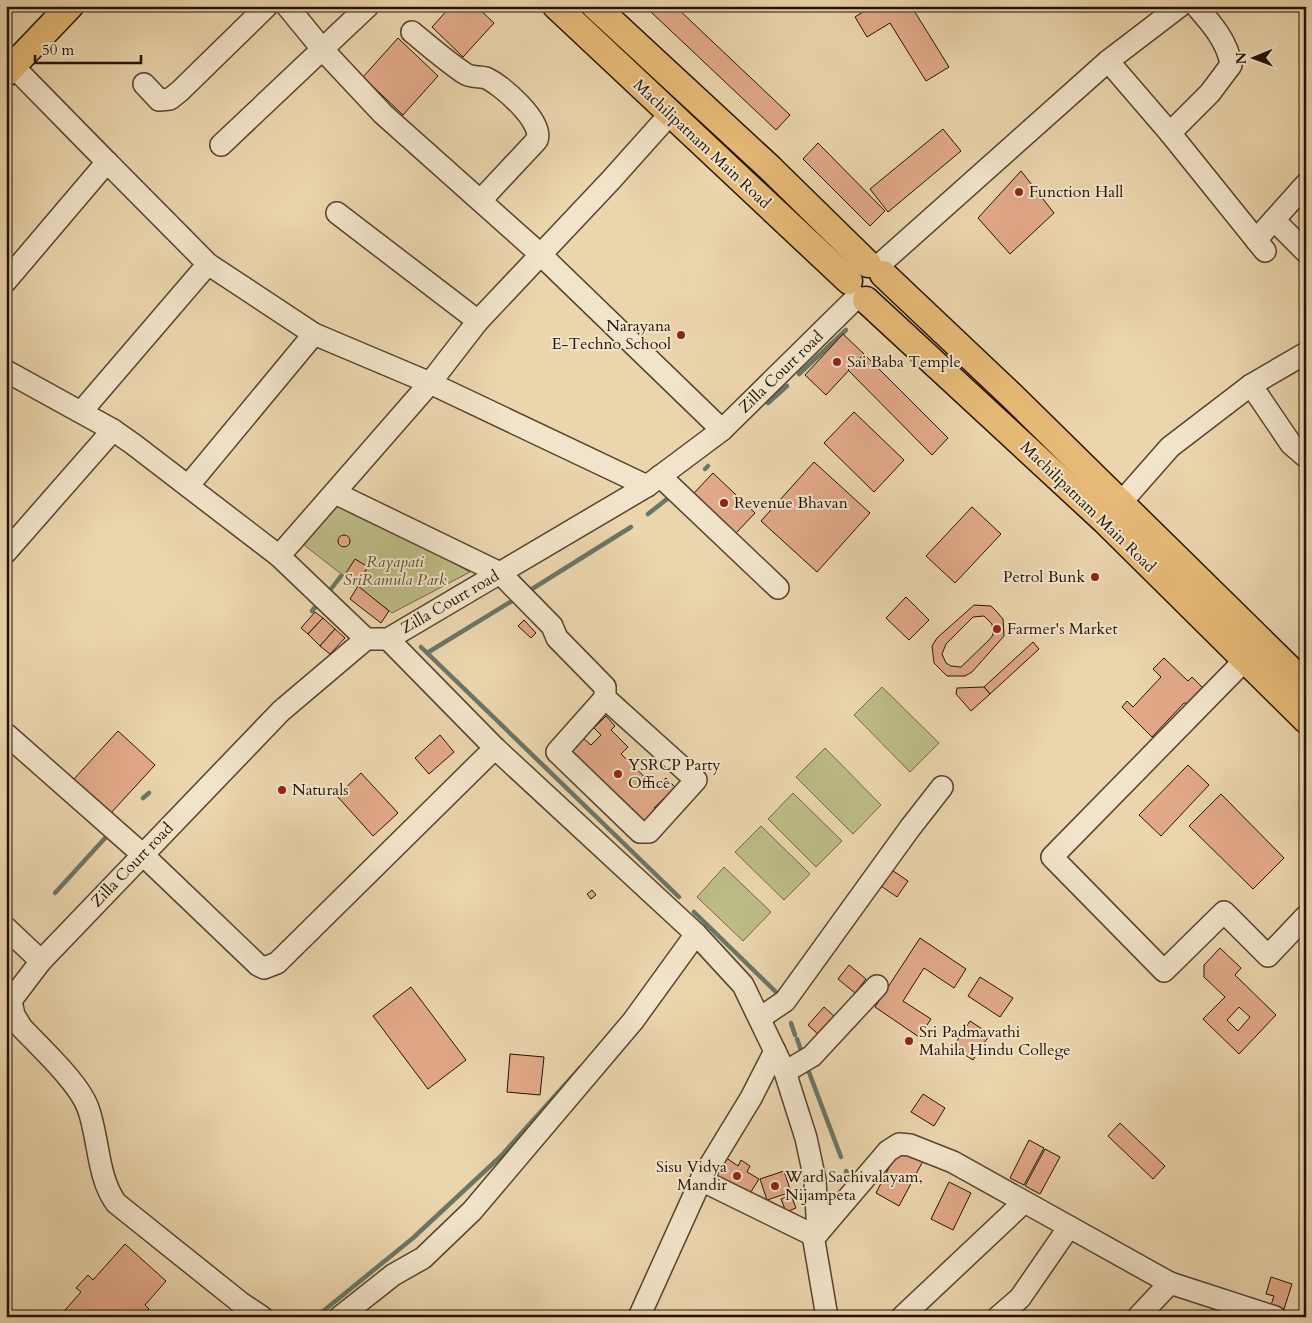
<svg xmlns="http://www.w3.org/2000/svg" width="1312" height="1323" viewBox="0 0 1312 1323" font-family="Cardo,serif">
	<rect width="100%" height="100%" fill="#ebd5ad"/>
	<filter id="stains"><feTurbulence type="fractalNoise" baseFrequency=".004" numOctaves="4"/><feColorMatrix values="0 0 0 0 .2 0 0 0 0 .09 0 0 0 0 .02 0 0 0 .5 -.17"/></filter>
	<radialGradient id="worn" r=".72"><stop offset=".6" stop-color="#630" stop-opacity="0"/><stop offset="1" stop-color="#630" stop-opacity=".3"/></radialGradient>
	<!-- green -->
	<g fill="#bdbc86" stroke="#706746">
		<polygon points="340,502 470,572 392,613 300,542"/>
		<polygon points="882,687 939,743 910,772 854,715"/>
		<polygon points="825,748 881,805 853,834 796,777"/>
		<polygon points="793,793 842,841 816,867 768,819"/>
		<polygon points="761,826 810,874 784,900 735,852"/>
		<polygon points="724,867 771,912 743,941 697,897"/>
	</g>
	<g fill="none" stroke-linecap="round" stroke-linejoin="round">
		<!-- stream -->
		<g stroke="#6a7667" stroke-width="4.5">
			<polyline points="799,374 846,330"/>
			<polyline points="768,403 787,386"/>
			<polyline points="705,469 708,466"/>
			<polyline points="648,514 667,499"/>
			<polyline points="331,589 341,576"/>
			<polyline points="532,589 631,527"/>
			<polyline points="312,611 316,606"/>
			<polyline points="421,647 679,897"/>
			<polyline points="427,653 512,601"/>
			<polyline points="143,798 149,793"/>
			<polyline points="55,893 106,837"/>
			<polyline points="694,912 780,996"/>
			<polyline points="791,1023 795,1035"/>
			<polyline points="797,1039 802,1053"/>
			<polyline points="807,1067 841,1157"/>
			<polyline points="846,1171 850,1180"/>
			<polyline points="316,1317 413,1238 501,1156 580,1068"/>
		</g>
	</g>
	<!-- building -->
	<g fill="#e2a989" stroke="#241205" fill-rule="evenodd">
		<polygon points="451,6 476,6 494,23 463,57 432,27"/>
		<polygon points="656,6 675,6 790,115 776,130 651,12"/>
		<polygon points="872,6 918,6 913,9 949,67 926,81 890,23 867,37 855,17"/>
		<polygon points="398,38 438,76 403,115 363,77"/>
		<polygon points="943,129 961,151 888,212 870,189"/>
		<polygon points="818,143 885,211 870,226 803,159"/>
		<polygon points="1021,171 1054,213 1010,254 978,218"/>
		<polygon points="843,334 864,354 826,395 805,375"/>
		<polygon points="864,354 948,438 932,455 848,370"/>
		<polygon points="854,412 904,460 874,492 824,443"/>
		<polygon points="814,462 870,513 817,572 761,521"/>
		<polygon points="713,473 755,513 736,533 694,493"/>
		<polygon points="972,507 1001,534 955,583 926,556"/>
		<circle cx="344" cy="541" r="6"/>
		<polygon points="355,559 368,567 358,582 346,573"/>
		<polygon points="358,586 389,611 381,623 350,599"/>
		<polygon points="906,597 929,620 909,640 886,618"/>
		<path d="M974,605L991,606L997,612L1003,619L1004,636L972,672L965,676H947L934,663L932,646L937,638ZM984,616L992,624L993,635L989,640L961,667L951,666L946,663L942,654L946,644L973,617Z"/>
		<polygon points="315,612 323,618 308,634 301,628"/>
		<polygon points="323,618 335,629 320,646 308,634"/>
		<polygon points="524,620 536,633 531,638 518,626"/>
		<polygon points="335,629 345,638 330,654 320,646"/>
		<polygon points="1033,642 1039,649 990,694 984,687"/>
		<polygon points="1164,658 1188,681 1192,677 1205,690 1191,704 1184,703 1152,737 1122,707 1127,701 1133,707 1161,677 1153,669"/>
		<polygon points="984,687 990,694 971,711 956,694 957,688"/>
		<polygon points="606,716 615,726 611,730 628,747 621,754 656,788 666,778 678,790 668,801 664,798 654,808 658,813 643,828 568,754 583,738 591,745 601,735 594,728"/>
		<polygon points="118,731 155,765 110,814 73,780"/>
		<polygon points="440,735 454,752 429,774 415,758"/>
		<polygon points="1188,765 1209,785 1161,836 1139,815"/>
		<polygon points="361,773 398,813 373,836 337,796"/>
		<polygon points="1221,794 1284,858 1253,889 1189,826"/>
		<polygon points="889,868 908,881 897,897 878,884"/>
		<polygon points="592,890 596,895 591,899 587,894"/>
		<polygon points="920,938 966,969 954,988 924,968 903,1001 931,1019 919,1037 875,1007"/>
		<path d="M1220,948L1241,968L1235,975L1276,1015L1239,1054L1203,1019L1225,997L1204,977V965ZM1239,1007L1250,1017L1238,1031L1227,1020Z"/>
		<polygon points="849,965 866,979 855,993 838,979"/>
		<polygon points="980,977 1013,998 1000,1017 968,996"/>
		<polygon points="411,987 466,1060 428,1089 373,1016"/>
		<polygon points="824,1007 836,1018 820,1036 808,1025"/>
		<polygon points="970,1021 990,1034 973,1060 953,1047"/>
		<polygon points="510,1054 544,1057 540,1095 507,1092"/>
		<polygon points="923,1094 945,1108 934,1126 911,1112"/>
		<polygon points="1120,1123 1165,1166 1153,1179 1108,1136"/>
		<polygon points="1029,1140 1044,1148 1024,1185 1010,1178"/>
		<polygon points="899,1148 923,1161 899,1206 876,1193"/>
		<polygon points="1045,1149 1060,1157 1040,1194 1025,1186"/>
		<polygon points="725,1157 738,1166 741,1160 750,1166 747,1172 759,1179 749,1195 715,1174"/>
		<polygon points="784,1171 791,1192 767,1200 760,1179"/>
		<polygon points="949,1182 971,1193 953,1230 931,1219"/>
		<polygon points="791,1195 796,1208 786,1212 781,1199"/>
		<polygon points="125,1244 166,1281 145,1305 149,1309 142,1317 59,1317 81,1292 76,1288 88,1275 93,1280"/>
		<polygon points="1271,1277 1292,1284 1284,1309 1271,1305 1274,1296 1266,1294"/>
	</g>
	<g fill="none" stroke-linecap="round" stroke-linejoin="round">
		<!-- minor casing -->
		<g stroke="#56432f" stroke-width="24">
			<g id="minor">
				<polyline points="287,6 323,50 383,114 540,254 722,430"/>
				<path d="M412,32C429,46 446,61 464,73C471,78 479,76 486,78C502,85 544,122 537,140L481,200"/>
				<polyline points="6,59 107,162"/>
				<polyline points="1108,61 1170,133 1265,251"/>
				<polyline points="144,84 159,100 170,99 180,91 267,6"/>
				<path d="M1170,133L1210,93L1231,65C1228,42 1211,23 1196,6"/>
				<polyline points="221,145 368,6"/>
				<polyline points="337,213 478,321"/>
				<polyline points="1274,220 1306,252"/>
				<polyline points="1256,240 1306,184"/>
				<polyline points="877,267 1108,61 1180,6"/>
				<polyline points="6,281 107,162 208,264 314,334 430,383 647,486"/>
				<polyline points="6,371 113,430 133,444 279,556 366,639"/>
				<polyline points="1251,385 1291,444 1306,457"/>
				<polyline points="81,412 208,264"/>
				<polyline points="660,476 778,588"/>
				<polyline points="188,486 314,334"/>
				<polyline points="335,493 500,573 552,626 557,638 605,687 605,698 696,780 649,832 640,832 557,752 605,698"/>
				<polyline points="1111,514 1170,447 1251,385 1306,353"/>
				<polyline points="6,552 113,430"/>
				<polyline points="279,556 430,383 478,321 611,180 670,114"/>
				<polyline points="388,639 495,748 696,934 743,985 785,1072 806,1138 815,1180 818,1233 813,1235 827,1317"/>
				<polyline points="1245,660 1052,857 1164,971 1224,912 1268,956 1306,916"/>
				<polyline points="6,734 142,854 258,965 264,968 277,963 495,748"/>
				<polyline points="6,928 41,961"/>
				<path d="M11,1001L14,1015L22,1028C41,1048 79,1083 88,1108C99,1138 97,1177 116,1203L241,1303L262,1317"/>
				<polyline points="6,1007 41,961 281,711 366,639 388,639 647,486 722,430 857,297"/>
				<polyline points="760,1018 785,1001 910,828 942,787"/>
				<polyline points="785,1072 812,1056 877,986"/>
				<polyline points="701,1180 813,1235"/>
				<polyline points="818,1233 888,1151 899,1144 910,1145 953,1162 1170,1283"/>
				<polyline points="340,1317 393,1275 423,1258 472,1211 633,1021 696,934"/>
				<polyline points="639,1317 701,1180 751,1098 775,1051"/>
				<polyline points="902,1317 1023,1203"/>
				<polyline points="998,1317 1020,1298 1069,1227"/>
				<polyline points="1138,1317 1170,1283 1275,1317"/>
			</g>
		</g>
		<!-- major casing -->
		<g stroke="#241205" stroke-width="29">
			<g id="major">
				<polyline points="556,6 849,281"/>
				<polyline points="595,6 770,168 868,264"/>
				<polyline points="6,73 70,6"/>
				<polyline points="883,274 1012,396 1306,685"/>
				<polyline points="866,300 1105,521 1306,720"/>
			</g>
		</g>
		<!-- minor -->
		<use href="#minor" stroke="#f2e4ca" stroke-width="21"/>
		<!-- major -->
		<use href="#major" stroke="#e6ba76" stroke-width="26"/>
	</g>
	<!-- markers -->
	<g fill="#8f2418" stroke="#f2e4ca" stroke-width="2">
		<circle cx="1019" cy="192" r="5"/>
		<circle cx="681" cy="335" r="5"/>
		<circle cx="837" cy="362" r="5"/>
		<circle cx="724" cy="503" r="5"/>
		<circle cx="1095" cy="577" r="5"/>
		<circle cx="997" cy="629" r="5"/>
		<circle cx="618" cy="774" r="5"/>
		<circle cx="282" cy="790" r="5"/>
		<circle cx="909" cy="1041" r="5"/>
		<circle cx="737" cy="1176" r="5"/>
		<circle cx="775" cy="1186" r="5"/>
	</g>
	<g text-anchor="middle" dominant-baseline="central" stroke-width="4" stroke-linejoin="round" paint-order="stroke">
		<!-- street labels -->
		<g font-size="16" fill="#241205" stroke="#f2e4ca">
			<text transform="translate(702 144) rotate(43)">Machilipatnam Main Road</text>
			<text transform="translate(781 372) rotate(-44)">Zilla Court road</text>
			<text transform="translate(1088 507) rotate(44)">Machilipatnam Main Road</text>
			<text transform="translate(450 602) rotate(-30)">Zilla Court road</text>
			<text transform="translate(132 865) rotate(-46)">Zilla Court road</text>
		</g>
		<!-- poi labels -->
		<g font-size="16" fill="#241205" stroke="#f2e4ca" text-anchor="start">
			<text x="1029" y="192">Function Hall</text>
			<text x="671" y="326" text-anchor="end">Narayana<tspan x="671" dy="18">E-Techno School</tspan></text>
			<text x="847" y="362">Sai Baba Temple</text>
			<text x="734" y="503">Revenue Bhavan</text>
			<text x="1085" y="577" text-anchor="end">Petrol Bunk</text>
			<text x="1007" y="629">Farmer's Market</text>
			<text x="628" y="765">YSRCP Party<tspan x="628" dy="18">Office</tspan></text>
			<text x="292" y="790">Naturals</text>
			<text x="919" y="1032">Sri Padmavathi<tspan x="919" dy="18">Mahila Hindu College</tspan></text>
			<text x="727" y="1167" text-anchor="end">Sisu Vidya<tspan x="727" dy="18">Mandir</tspan></text>
			<text x="785" y="1177">Ward Sachivalayam,<tspan x="785" dy="18">Nijampeta</tspan></text>
		</g>
		<!-- park labels -->
		<g font-size="16" font-style="italic" fill="#5a4e32" stroke="#f2e4ca">
			<text x="395" y="562">Rayapati<tspan x="395" dy="18">SriRamula Park</tspan></text>
		</g>
	</g>
	<!-- margin -->
	<rect width="1312" height="1323" fill="none" stroke="#ebd5ad" stroke-width="25"/>
	<rect x="8" y="8" width="1297" height="1308" fill="none" stroke="#241205" stroke-width="2.5"/>
	<rect x="12" y="12" width="1287" height="1298" fill="none" stroke="#241205"/>
	<!-- north arrow -->
	<g transform="translate(1254 58) rotate(269)" stroke="#f2e4ca" stroke-width="4" paint-order="stroke">
	<path d="M0-4L9 19L0 12L-9 19Z" fill="#241205"/>
	<text y="-8" font-size="14" font-weight="bold" text-anchor="middle" fill="#241205">N</text>
	</g>
	<!-- scale -->
	<path d="M35 55v8h106v-8" fill="none" stroke="#241205" stroke-width="2.5"/>
	<text x="42" y="55" font-size="15" fill="#241205" stroke="#f2e4ca" stroke-width="4" paint-order="stroke">50 m</text>
	<rect width="100%" height="100%" filter="url(#stains)"/>
	<rect width="100%" height="100%" fill="url(#worn)"/>
</svg>
